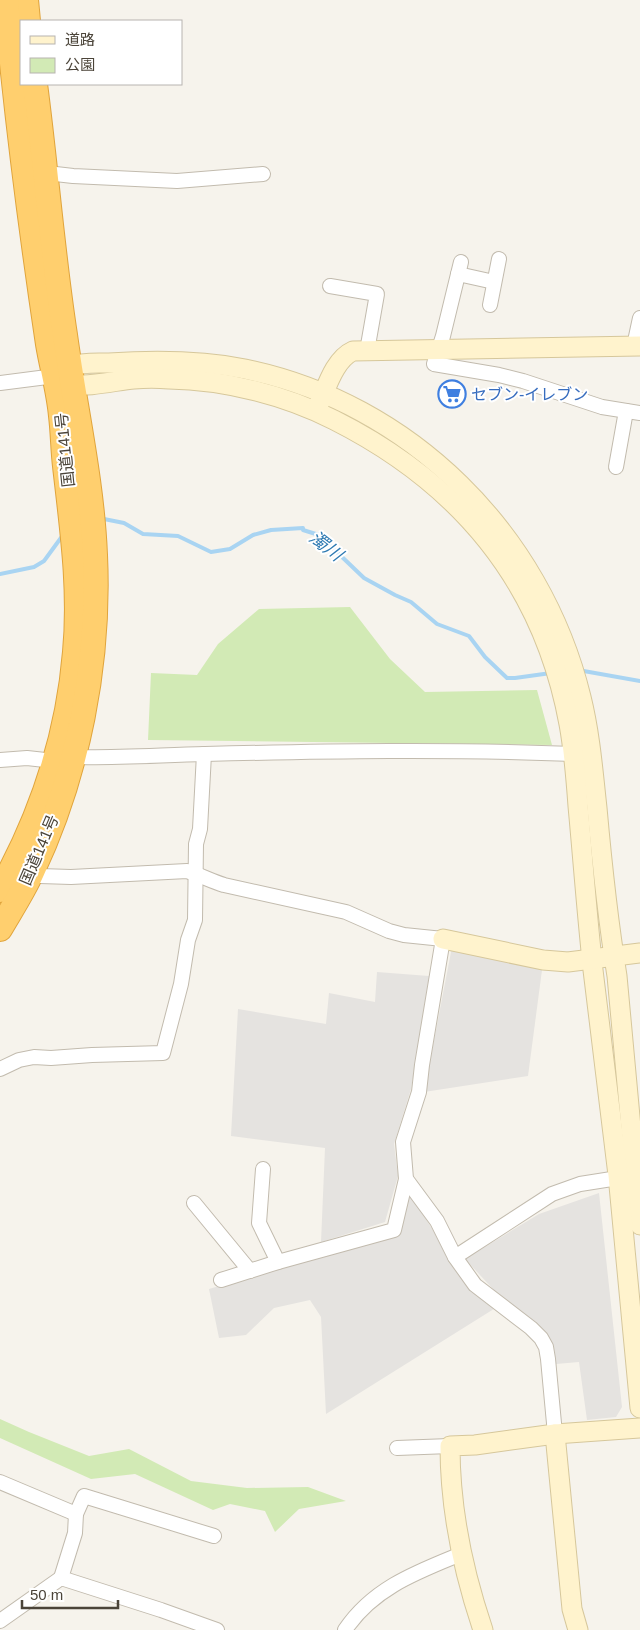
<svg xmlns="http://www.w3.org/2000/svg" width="640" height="1630" viewBox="0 0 640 1630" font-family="Arial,'Noto Sans JP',sans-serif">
	<rect width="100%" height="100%" fill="#f6f3ec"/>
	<!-- green -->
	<g fill="#d2eab5">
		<polygon points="350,607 390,659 425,692 537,690 552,745 148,740 151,673 197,675 218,644 259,609"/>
		<polygon points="0,1419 29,1432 89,1456 129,1449 191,1481 247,1488 308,1487 346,1501 299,1509 275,1532 265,1511 230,1504 213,1510 135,1474 91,1479 0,1438"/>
	</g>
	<!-- parking -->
	<g fill="#e5e3e0">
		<polygon points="452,947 542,970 528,1076 424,1092"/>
		<polygon points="377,972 429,976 411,1089 394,1144 398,1176 385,1222 321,1242 325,1148 231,1136 238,1009 326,1024 329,993 375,1002"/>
		<polygon points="409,1192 469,1288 497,1307 326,1414 321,1317 310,1300 274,1308 246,1335 219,1338 209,1289 397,1233"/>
		<polygon points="599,1193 622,1407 616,1417 587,1420 579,1362 556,1364 547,1335 494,1290 465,1259 539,1214"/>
	</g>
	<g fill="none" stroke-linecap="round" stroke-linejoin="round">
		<!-- stream -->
		<g stroke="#a9d4f2" stroke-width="4">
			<polyline points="100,520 104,519 124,523 143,534 178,536 211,552 230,549 253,535 271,530 303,528 303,530 319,535 364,578 395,595 411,602 437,624 469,636 485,657 507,678 515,678 551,673"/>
			<polyline points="0,574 34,567 44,561 63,535"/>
			<polyline points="578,670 640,681"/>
		</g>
		<!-- street casing -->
		<g stroke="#c2bbae" stroke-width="16">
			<g id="street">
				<polyline points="40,174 47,173 73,176 177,181 263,174"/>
				<polyline points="461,262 443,336 434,364 499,375 523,381 602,407 640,413"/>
				<polyline points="458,274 494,282"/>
				<polyline points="330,286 377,294 367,351"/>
				<polyline points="490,305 499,259"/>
				<polyline points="634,346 640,318"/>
				<polyline points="0,383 55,376"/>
				<polyline points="616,467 626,411"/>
				<path d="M73,757C117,758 161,755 205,754C328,751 451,749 574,754"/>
				<polyline points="0,760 27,758 54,761"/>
				<path d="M32,873L40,876L71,877L187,871C200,875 211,881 224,885L346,912L389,931L404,935L443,939L422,1065L419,1092L403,1142L406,1179L437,1221L455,1257L475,1285L531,1328L541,1338L546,1347L548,1359L555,1434"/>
				<polyline points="0,1069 19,1060 34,1057 51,1058 92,1055 163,1053 181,984 188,940 195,920 196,844 200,829 204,754"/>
				<polyline points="263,1169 259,1223 278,1262"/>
				<polyline points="194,1203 250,1271"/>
				<polyline points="455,1257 552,1194 580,1184 618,1178"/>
				<polyline points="221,1280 278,1262 394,1230 406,1179"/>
				<polyline points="397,1448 450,1446"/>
				<polyline points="0,1482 76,1514"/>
				<polyline points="61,1578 75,1533 76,1514 84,1496 214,1536"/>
				<polyline points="0,1621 61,1578 161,1610 217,1630"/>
				<path d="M345,1630C373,1588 417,1572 461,1554"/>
			</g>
		</g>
		<!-- secondary casing -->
		<g stroke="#d6c79b" stroke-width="21">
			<g id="secondary">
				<path d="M58,374C62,371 66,367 71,366C82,362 97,363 109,363C155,360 200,360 245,369C410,403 541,533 581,697C590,733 593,771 597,808C602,864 608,920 617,976L640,1225"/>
				<path d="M61,378C65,380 68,383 73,384C86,388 119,380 134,379C146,378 157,378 169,379C225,380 285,395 334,420C461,484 543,583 569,724C574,751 576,778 578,806C583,860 587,915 593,970C601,1038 610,1107 618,1175C626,1252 632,1330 640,1408"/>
				<path d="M319,404C327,386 335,359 353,351L640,346"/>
				<polyline points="443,939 543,960 568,962 640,953"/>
				<polyline points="555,1434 572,1609 578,1630"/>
				<path d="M483,1630C463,1571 450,1508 450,1446L475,1445L555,1434L640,1428"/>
			</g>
		</g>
		<!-- highway casing -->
		<g stroke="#e0a43c" stroke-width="26">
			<g id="highway">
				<polyline points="26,0 28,21"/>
				<path d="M0,890C41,817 68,736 75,652C81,590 72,528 65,466C63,449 63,432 61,416C59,392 52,368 48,344C31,230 16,115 6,0"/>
				<path d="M0,929C11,910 23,892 32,872C78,774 100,663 95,555C92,481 75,408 65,335C52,251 46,167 35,84"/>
			</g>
		</g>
		<!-- street -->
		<use href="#street" stroke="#fff" stroke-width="14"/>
		<!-- secondary -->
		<use href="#secondary" stroke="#fff3cd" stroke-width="19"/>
		<!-- highway -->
		<use href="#highway" stroke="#ffcf6e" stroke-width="24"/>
	</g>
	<!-- icons -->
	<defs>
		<g id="supermarket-ring" transform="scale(1.4375)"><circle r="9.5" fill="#fff" stroke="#3f7fe0" stroke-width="1.5"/><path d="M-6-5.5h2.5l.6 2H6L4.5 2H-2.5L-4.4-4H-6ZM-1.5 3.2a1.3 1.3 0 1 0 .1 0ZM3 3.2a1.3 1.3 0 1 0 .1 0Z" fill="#3f7fe0"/></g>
	</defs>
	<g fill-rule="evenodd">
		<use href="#supermarket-ring" x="452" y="394"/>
	</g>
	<g text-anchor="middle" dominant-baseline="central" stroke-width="4" stroke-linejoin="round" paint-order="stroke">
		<!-- shop labels -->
		<g font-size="16" fill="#366cbe" stroke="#fff" text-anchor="start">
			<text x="471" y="394">セブン-イレブン</text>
		</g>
		<!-- street labels -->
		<g font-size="16" fill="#4b4439" stroke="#fff">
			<text transform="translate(65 450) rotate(-96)">国道141号</text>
			<text transform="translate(39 850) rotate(-67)">国道141号</text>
		</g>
		<!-- water labels -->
		<g font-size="18" font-style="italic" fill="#2e7ab2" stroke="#fff">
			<text transform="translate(326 546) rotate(38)">濁川</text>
		</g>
	</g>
	<!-- legend -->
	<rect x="20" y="20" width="162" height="65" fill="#ffffff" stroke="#b7b4b0"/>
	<rect x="30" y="36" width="25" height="8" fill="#fff3cd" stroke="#b7b4b0"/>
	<text x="65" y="45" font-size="15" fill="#4b4439">道路</text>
	<rect x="30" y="58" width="25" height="15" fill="#d2eab5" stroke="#b7b4b0"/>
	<text x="65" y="70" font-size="15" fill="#4b4439">公園</text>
	<!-- scale -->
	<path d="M22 1600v8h96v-8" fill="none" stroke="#4b4439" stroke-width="2.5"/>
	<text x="30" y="1600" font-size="15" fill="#4b4439" stroke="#ffffff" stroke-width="4" paint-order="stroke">50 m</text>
</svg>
